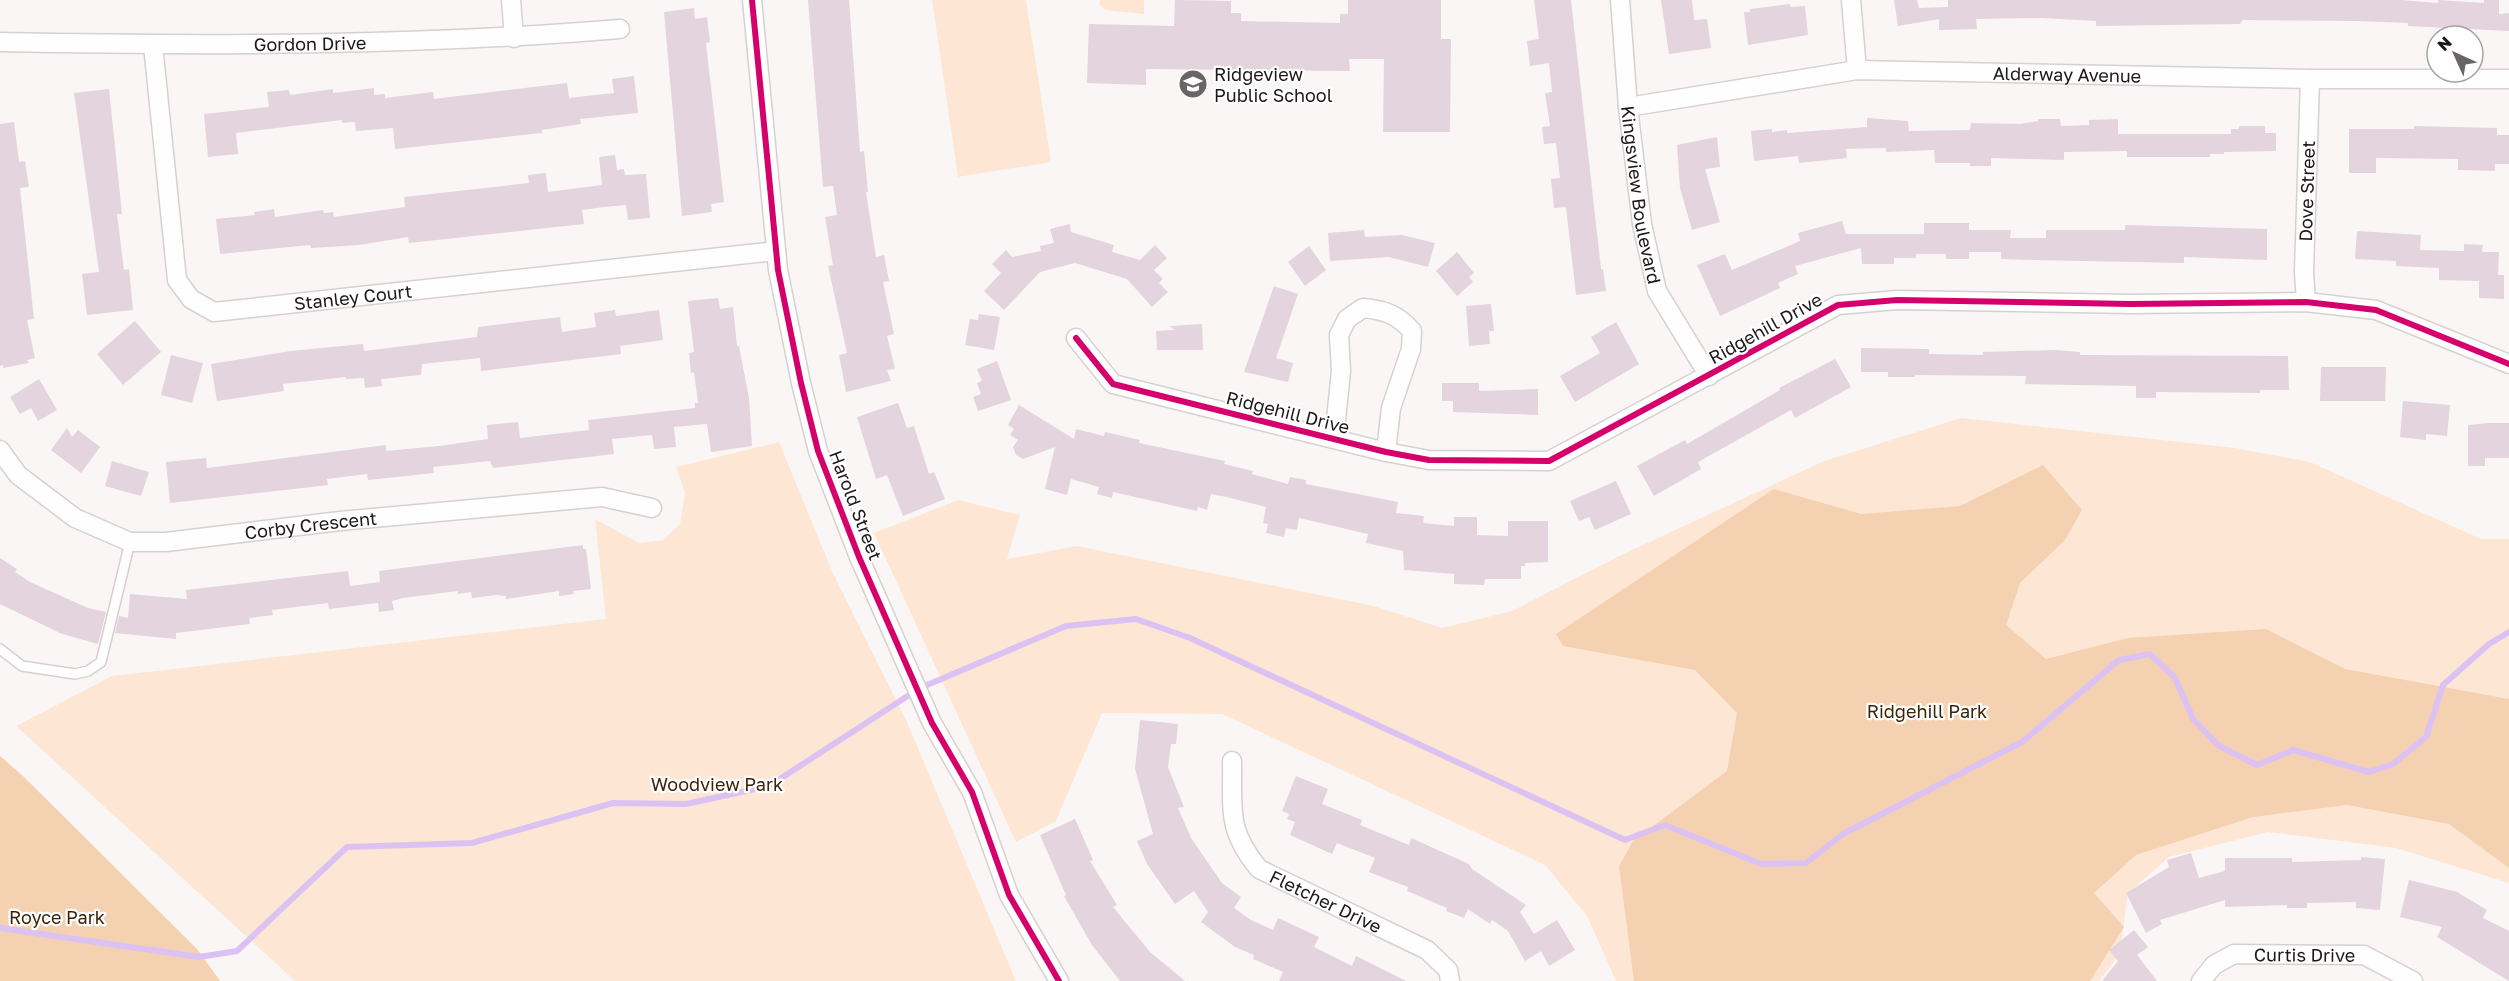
<svg xmlns="http://www.w3.org/2000/svg" width="2509" height="981" viewBox="0 0 2509 981" font-family="'Golos Text',sans-serif">
	<rect width="100%" height="100%" fill="#fbf6f6"/>
	<!-- green -->
	<g fill="#fde7d4">
		<polygon points="932,0 1026,0 1051,162 958,177"/>
		<polygon points="1100,0 1144,0 1144,14 1105,10 1099,4"/>
		<polygon points="1961,418 2235,448 2310,462 2481,539 2509,539 2509,883 2396,848 2268,832 2169,857 2128,893 2120,954 2099,981 1616,981 1587,916 1545,865 1222,714 1102,713 1056,821 1016,842 874,533 958,500 1020,515 1007,559 1077,546 1374,606 1442,628 1512,611 1617,557 1824,461"/>
		<polygon points="779,442 832,571 907,722 1016,981 295,981 16,726 112,676 606,619 595,519 639,543 663,540 680,524 685,493 676,467"/>
	</g>
	<!-- forest -->
	<g fill="#f4d1b1">
		<polygon points="2043,465 2082,510 2065,540 2020,583 2006,625 2046,659 2128,638 2266,629 2345,669 2509,699 2509,868 2449,824 2347,805 2253,817 2136,855 2094,893 2124,927 2090,981 1634,981 1619,866 1633,841 1727,771 1737,713 1695,670 1563,646 1556,634 1774,489 1861,514 1960,506"/>
		<polygon points="0,756 24,777 197,949 220,981 0,981"/>
	</g>
	<g fill="none" stroke-linecap="round" stroke-linejoin="round">
		<!-- stream -->
		<polyline stroke="#dcc2f3" stroke-width="6" points="0,928 199,957 237,951 347,847 472,843 613,803 686,804 769,786 920,688 1066,626 1136,619 1190,638 1625,840 1665,825 1761,864 1806,863 1843,834 2022,742 2119,660 2150,654 2175,678 2193,719 2219,746 2257,765 2293,750 2369,772 2393,764 2426,737 2443,685 2489,644 2509,632"/>
	</g>
	<!-- building -->
	<g fill="#e3d4dd">
		<polygon points="808,0 849,0 860,152 864,151 868,192 866,192 876,257 884,255 889,281 883,282 894,334 887,336 895,369 887,370 891,381 846,392 839,355 847,353 828,266 833,265 825,217 837,215 833,186 823,187"/>
		<polygon points="1175,0 1231,1 1231,13 1241,13 1241,21 1340,23 1340,14 1348,14 1348,0 1441,0 1441,39 1451,39 1450,132 1383,132 1384,59 1349,59 1350,71 1146,69 1146,85 1087,83 1089,24 1174,26"/>
		<polygon points="1534,0 1571,0 1601,269 1603,269 1606,291 1576,295 1566,207 1554,208 1551,179 1560,178 1556,143 1544,144 1542,127 1550,126 1545,93 1552,92 1549,63 1530,66 1527,41 1539,39"/>
		<polygon points="1661,0 1692,0 1694,20 1707,19 1711,48 1669,54"/>
		<polygon points="1894,0 1917,0 1919,8 1948,7 1948,0 2401,0 2438,3 2438,0 2484,3 2484,0 2499,0 2499,14 2509,13 2509,31 2408,26 2408,23 2356,21 2243,20 2240,24 2096,26 2096,21 2042,18 1976,19 1977,29 1939,30 1939,19 1898,26"/>
		<polygon points="1790,4 1790,7 1805,6 1808,35 1748,45 1744,12 1750,12 1750,9"/>
		<polygon points="694,8 695,19 707,17 710,42 706,43 724,202 711,204 712,212 682,216 664,12"/>
		<polygon points="634,76 638,113 580,119 581,124 548,129 542,130 542,133 395,149 393,128 356,131 355,122 342,123 342,120 236,133 238,154 208,157 204,114 269,107 267,92 289,90 290,95 333,89 333,93 374,88 374,95 385,94 385,98 433,92 434,99 567,83 569,98 614,93 612,79"/>
		<polygon points="109,89 122,214 117,214 124,270 129,269 133,310 87,315 82,274 99,272 74,93"/>
		<polygon points="1867,118 1908,121 1909,131 1970,130 1971,123 2020,124 2038,121 2038,119 2060,119 2061,126 2089,125 2089,120 2118,119 2118,134 2231,134 2231,129 2239,129 2239,126 2265,126 2265,133 2276,133 2276,151 2224,152 2224,154 2210,154 2210,157 2127,157 2127,151 2064,152 2064,160 1991,158 1991,166 1970,166 1970,163 1935,163 1934,150 1886,152 1886,148 1846,149 1847,158 1799,163 1798,156 1754,161 1751,131 1772,129 1772,132 1787,130 1787,133 1867,127"/>
		<polygon points="14,122 19,162 25,161 29,187 20,188 34,319 27,320 35,358 27,360 29,363 3,368 3,365 0,366 0,124"/>
		<polygon points="2414,126 2497,128 2497,135 2509,135 2509,164 2495,164 2495,171 2458,170 2458,159 2376,158 2376,173 2349,173 2349,129 2414,129"/>
		<polygon points="1717,137 1720,167 1705,169 1720,222 1692,230 1680,188 1677,145"/>
		<polygon points="615,155 617,170 624,169 625,175 646,174 650,218 628,220 626,205 604,207 582,210 584,224 409,243 408,237 359,245 311,248 310,245 220,254 216,219 255,215 254,212 274,209 275,217 323,210 324,213 333,212 334,217 405,207 404,197 529,183 528,175 546,173 548,192 602,185 599,157"/>
		<polygon points="1842,221 1846,234 1924,234 1924,223 1969,223 1969,230 2011,230 2010,238 2046,238 2046,230 2125,230 2125,225 2267,229 2267,260 2184,257 2184,263 2032,260 2001,259 2001,252 1969,252 1969,259 1946,259 1946,254 1916,254 1916,258 1894,258 1894,264 1862,264 1861,248 1795,266 1798,274 1778,283 1780,288 1720,316 1697,265 1725,254 1732,270 1800,241 1798,233"/>
		<polygon points="1070,224 1071,232 1114,245 1112,252 1140,260 1155,245 1167,258 1154,270 1163,279 1159,283 1168,292 1152,307 1127,279 1075,263 1040,272 1004,310 984,291 1001,273 992,264 1006,250 1012,257 1041,251 1040,246 1054,243 1050,229"/>
		<polygon points="1364,230 1365,237 1402,235 1435,243 1428,267 1389,257 1330,261 1328,233"/>
		<polygon points="2357,231 2421,235 2420,250 2464,251 2464,244 2483,245 2482,252 2499,252 2498,275 2504,275 2504,299 2479,298 2479,281 2439,280 2439,268 2396,266 2396,261 2355,259"/>
		<polygon points="1309,246 1326,270 1305,286 1288,262"/>
		<polygon points="1457,252 1474,273 1469,277 1473,282 1457,296 1436,271"/>
		<polygon points="1274,286 1298,294 1276,358 1293,363 1288,382 1244,372"/>
		<polygon points="718,298 720,309 733,307 737,346 739,346 749,398 752,446 711,452 707,424 674,427 676,447 654,449 652,435 612,439 614,454 493,468 490,461 433,467 434,473 368,480 367,474 327,479 328,485 303,488 170,503 166,462 206,458 207,468 386,445 386,451 439,446 488,439 487,425 518,422 520,438 589,430 588,420 695,408 695,403 698,403 694,372 691,373 689,353 694,352 688,301"/>
		<polygon points="1491,304 1494,331 1489,331 1490,344 1469,346 1466,306"/>
		<polygon points="615,310 616,316 659,310 663,340 620,346 621,354 481,371 480,358 422,364 421,375 381,379 382,386 365,388 364,378 346,379 346,377 283,384 284,391 217,401 211,364 291,351 363,344 364,351 477,337 478,327 560,317 562,332 596,327 594,313"/>
		<polygon points="979,314 1000,317 994,350 965,345 970,319 978,320"/>
		<polygon points="135,321 161,352 123,385 97,354"/>
		<polygon points="1616,322 1639,364 1575,402 1560,376 1600,353 1591,337"/>
		<polygon points="1202,324 1203,350 1157,350 1156,331 1174,330 1170,326"/>
		<polygon points="1861,348 1929,349 1929,354 1983,355 1983,352 2055,350 2080,352 2080,355 2288,356 2289,390 2260,390 2260,393 2156,392 2156,398 2136,398 2136,386 2025,384 2026,376 1915,375 1915,377 1888,377 1888,372 1861,372"/>
		<polygon points="171,355 203,363 192,403 161,395"/>
		<polygon points="1835,359 1851,387 1795,418 1791,410 1698,462 1701,469 1654,496 1637,466 1685,440 1687,444 1780,390 1779,388"/>
		<polygon points="997,361 1011,400 978,411 973,397 981,394 977,383 982,381 977,369"/>
		<polygon points="2321,367 2386,367 2385,401 2320,401"/>
		<polygon points="39,379 57,410 38,421 31,408 20,414 10,397"/>
		<polygon points="1442,383 1479,383 1479,391 1538,389 1538,415 1453,412 1453,401 1442,401"/>
		<polygon points="2403,401 2450,405 2447,436 2426,434 2426,440 2400,437"/>
		<polygon points="898,403 907,428 914,426 929,474 934,472 945,499 903,516 887,475 876,479 857,417"/>
		<polygon points="1019,405 1074,439 1076,429 1104,436 1105,432 1140,440 1139,443 1225,461 1224,464 1253,471 1252,474 1288,484 1290,477 1306,480 1306,484 1398,502 1396,513 1424,516 1423,523 1454,526 1454,517 1477,517 1477,535 1508,536 1508,521 1548,521 1548,562 1525,563 1525,566 1521,566 1521,579 1485,579 1484,585 1454,584 1454,574 1404,570 1403,551 1366,543 1368,534 1299,518 1297,530 1286,528 1284,537 1266,533 1268,524 1263,523 1266,507 1227,497 1211,494 1207,510 1198,507 1197,511 1113,492 1112,498 1097,494 1099,487 1071,479 1067,495 1045,489 1055,447 1023,459 1016,455 1013,447 1018,440 1010,435 1014,429 1008,425"/>
		<polygon points="2489,423 2509,423 2509,458 2485,458 2485,466 2468,466 2468,425"/>
		<polygon points="67,428 72,437 78,430 100,447 81,473 51,450"/>
		<polygon points="112,461 149,472 141,496 105,486"/>
		<polygon points="1616,481 1631,514 1595,530 1589,517 1579,521 1570,501"/>
		<polygon points="583,545 583,549 586,549 591,589 573,591 574,594 559,596 559,591 506,599 506,596 496,595 472,598 471,592 458,594 458,591 403,598 392,601 394,610 379,612 378,603 329,609 328,603 272,610 273,615 249,618 250,624 176,633 176,639 115,633 119,616 128,618 130,594 187,599 186,590 348,571 350,586 380,582 379,571"/>
		<polygon points="0,558 17,569 15,572 30,582 88,608 106,612 98,644 62,634 0,604"/>
		<polygon points="1140,720 1178,724 1176,744 1171,744 1168,767 1184,807 1178,808 1191,838 1222,883 1241,897 1234,908 1251,920 1273,930 1278,918 1319,937 1314,947 1352,966 1356,956 1406,981 1279,981 1283,972 1253,959 1254,955 1235,947 1201,922 1208,912 1194,891 1175,904 1147,864 1137,841 1153,834 1135,769"/>
		<polygon points="1296,776 1328,789 1322,804 1362,820 1360,825 1409,845 1411,838 1469,864 1472,869 1526,905 1520,912 1534,934 1557,920 1575,950 1549,966 1541,951 1525,961 1508,931 1492,920 1490,924 1468,909 1464,918 1446,911 1447,908 1407,891 1408,887 1369,872 1375,858 1337,843 1332,854 1290,835 1295,822 1287,819 1289,814 1282,811"/>
		<polygon points="1075,819 1093,860 1090,861 1117,905 1113,907 1150,952 1185,981 1120,981 1092,945 1064,896 1066,895 1040,835"/>
		<polygon points="2191,853 2199,878 2225,871 2225,858 2292,858 2292,862 2361,860 2361,857 2385,859 2380,910 2356,908 2356,902 2307,903 2307,908 2287,908 2287,905 2225,907 2225,900 2160,920 2162,924 2146,933 2126,893 2169,867 2167,860"/>
		<polygon points="2409,880 2457,892 2487,910 2483,918 2509,931 2509,981 2437,937 2442,927 2400,917"/>
		<polygon points="2134,930 2148,947 2137,955 2157,981 2102,981 2118,961 2109,950"/>
	</g>
	<g fill="none" stroke-linecap="round" stroke-linejoin="round">
		<!-- lane casing -->
		<g stroke="#d6d0d1" stroke-width="12">
			<polyline id="lane" points="0,649 22,666 75,674 88,671 101,662 130,542"/>
		</g>
		<!-- street casing -->
		<g stroke="#d6d0d1" stroke-width="21">
			<g id="street">
				<polyline points="511,0 514,38"/>
				<polyline points="752,0 778,270 801,383 818,451 859,557 932,723 972,792 1009,895 1059,981"/>
				<path id="s1" d="M1620,0L1628,107L1642,224L1657,291L1709,376"/>
				<polyline points="1851,0 1857,70"/>
				<path id="s2" d="M0,42C206,46 414,46 620,29"/>
				<path id="s3" d="M153,45L177,280L191,299L214,312L776,251"/>
				<path id="s4" d="M1628,107L1857,70L2310,79H2509"/>
				<path id="s5" d="M2306,302L2304,272L2310,79"/>
				<polyline points="1076,338 1113,384 1386,452 1429,460 1549,461 1838,305 1897,300 2131,304 2306,302 2376,310 2509,364"/>
				<path d="M1334,439L1341,371L1339,335L1347,319L1363,308C1384,310 1397,314 1412,331L1411,349L1391,408L1386,452"/>
				<path id="s6" d="M0,450L18,475L75,518L130,542H166L340,521L602,497L652,508"/>
				<path id="s7" d="M1232,761C1233,810 1226,829 1259,869L1427,950L1448,970L1450,981"/>
				<path id="s8" d="M2201,981L2214,965L2234,954L2364,955L2413,981"/>
			</g>
		</g>
		<!-- lane -->
		<use href="#lane" stroke="#fefefe" stroke-width="9"/>
		<!-- street -->
		<use href="#street" stroke="#fefefe" stroke-width="18"/>
		<!-- cycleway casing -->
		<g stroke="#fff" stroke-width="10">
			<g id="cycleway">
				<polyline points="752,0 778,270 801,383 818,451 859,557 932,723 972,792 1009,895 1059,981"/>
				<polyline points="1076,338 1113,384 1386,452 1429,460 1549,461 1838,305 1897,300 2131,304 2306,302 2376,310 2509,364"/>
			</g>
		</g>
		<!-- cycleway -->
		<use href="#cycleway" stroke="#d6006c" stroke-width="6"/>
	</g>
	<!-- icons -->
	<defs>
		<g id="school-disc" transform="scale(1.5)"><circle r="9.5" fill="#6b6466" stroke="#fff"/><path d="M0-5L7-2L0 1L-7-2ZM-4 1L0 2.5L4 1V4Q0 6-4 4Z" fill="#fff"/></g>
	</defs>
	<g fill-rule="evenodd">
		<use href="#school-disc" x="1193" y="84"/>
	</g>
	<g text-anchor="middle" dominant-baseline="central" stroke-width="4.5" stroke-linejoin="round" paint-order="stroke">
		<!-- street labels -->
		<g font-size="18" fill="#1e1618" stroke="#fff">
			<text stroke="none"><textPath href="#s2" startOffset="310">Gordon Drive</textPath></text>
			<text stroke="none"><textPath href="#s4" startOffset="442">Alderway Avenue</textPath></text>
			<text stroke="none"><textPath href="#s5" startOffset="111">Dove Street</textPath></text>
			<text stroke="none"><textPath href="#s1" startOffset="196">Kingsview Boulevard</textPath></text>
			<text stroke="none"><textPath href="#s3" startOffset="426">Stanley Court</textPath></text>
			<text transform="translate(1765 328) rotate(-29)">Ridgehill Drive</text>
			<text transform="translate(1288 412) rotate(14)">Ridgehill Drive</text>
			<text transform="translate(856 505) rotate(69)">Harold Street</text>
			<text stroke="none"><textPath href="#s6" startOffset="344">Corby Crescent</textPath></text>
			<text stroke="none"><textPath href="#s7" startOffset="189">Fletcher Drive</textPath></text>
			<text stroke="none"><textPath href="#s8" startOffset="114">Curtis Drive</textPath></text>
		</g>
		<!-- poi labels -->
		<g font-size="18" fill="#1e1618" stroke="#fff" text-anchor="start">
			<text x="1214" y="74">Ridgeview<tspan x="1214" dy="21">Public School</tspan></text>
		</g>
		<!-- park labels -->
		<g font-size="18" fill="#3b2308" stroke="#fff">
			<text x="1927" y="711">Ridgehill Park</text>
			<text x="717" y="784">Woodview Park</text>
			<text x="57" y="917">Royce Park</text>
		</g>
	</g>
	<!-- north arrow -->
	<g transform="translate(2455 54) rotate(315)"><circle r="28" fill="#ffffff" stroke="#a5a2a3" stroke-width="1.5"/>
	<path d="M0-4.5L10 22L0 15L-10 22Z" fill="#6b6466"/>
	<text y="-9" font-size="16" font-weight="bold" text-anchor="middle" fill="#1e1618">N</text>
	</g>
</svg>
